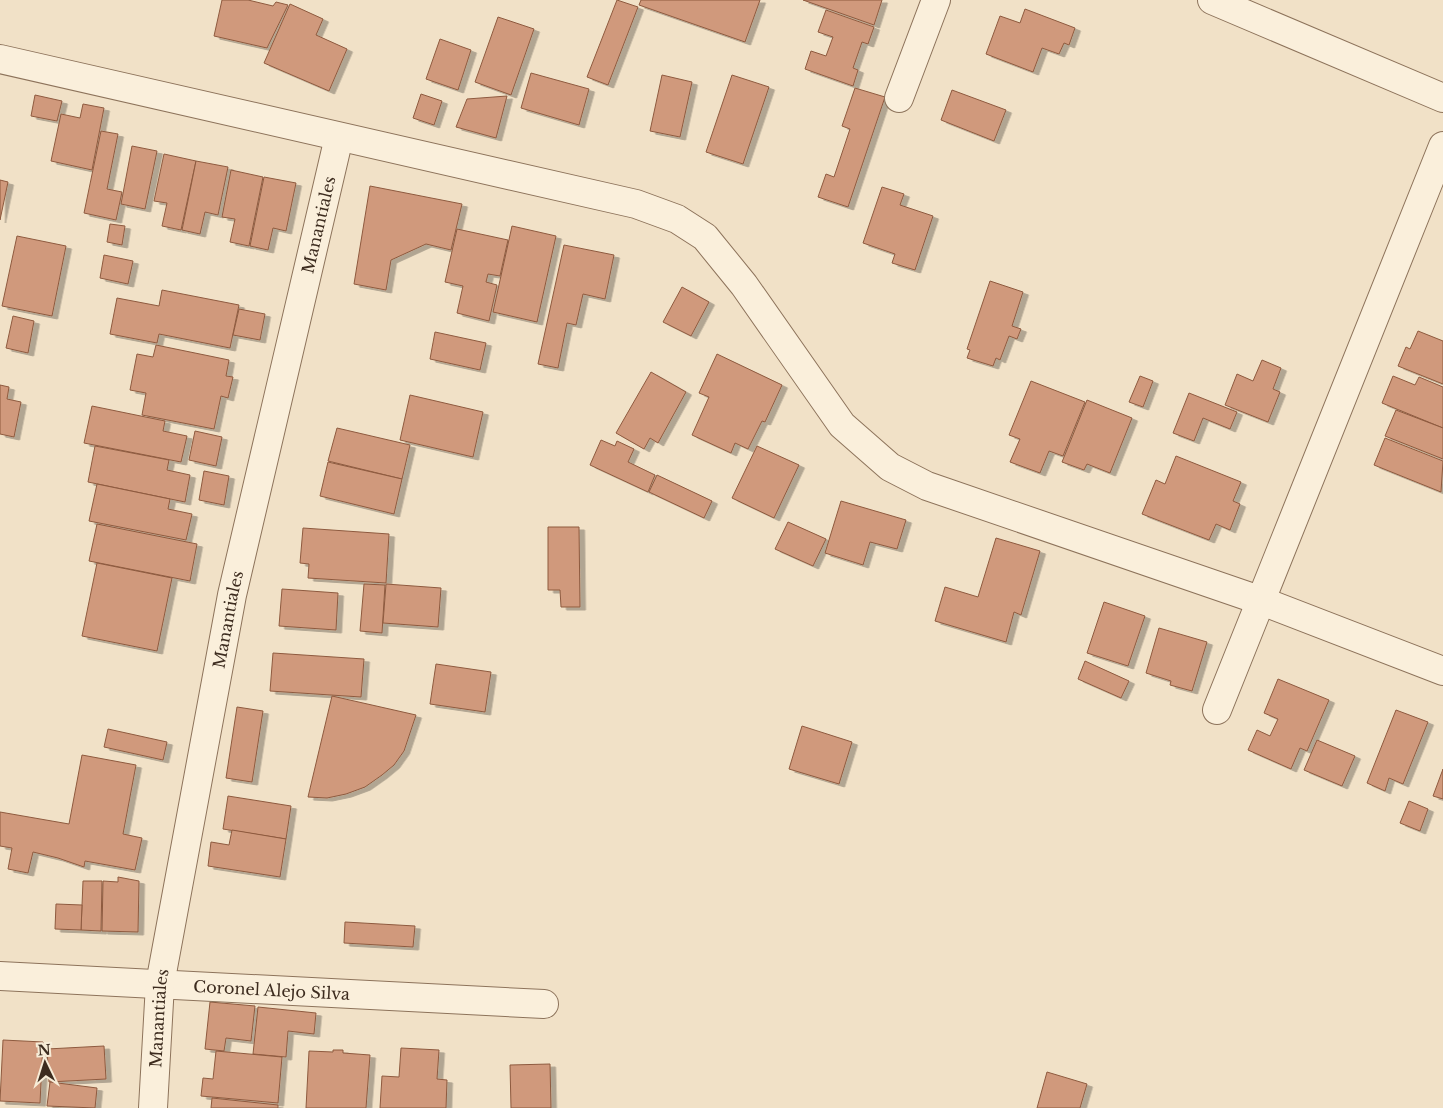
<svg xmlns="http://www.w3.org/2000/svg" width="1443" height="1108" viewBox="0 0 1443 1108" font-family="'Libre Baskerville',serif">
	<defs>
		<filter id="shadow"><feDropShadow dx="5.5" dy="3" stdDeviation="0" flood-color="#0004"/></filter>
	</defs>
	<rect width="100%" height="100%" fill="#f1e1c7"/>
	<!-- building -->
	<g fill="#d0997b" stroke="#8e5a3f" filter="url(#shadow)">
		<polygon points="222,0 248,0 273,6 276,2 288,5 267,48 214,36"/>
		<polygon points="617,0 638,7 608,85 587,77"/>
		<polygon points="641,0 760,0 745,42 639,5"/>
		<polygon points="803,0 882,0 874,25"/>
		<polygon points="290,4 323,19 316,35 347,49 329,91 264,63"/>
		<polygon points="1025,9 1075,28 1069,45 1064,43 1059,54 1042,48 1033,72 986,54 1000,16 1020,23"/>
		<polygon points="826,10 874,27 868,44 862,42 853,68 858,70 853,86 805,69 811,51 826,56 833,37 818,32"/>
		<polygon points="498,17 534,29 511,95 475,82"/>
		<polygon points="440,39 471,50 458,90 426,79"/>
		<polygon points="531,73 589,89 579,125 521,108"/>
		<polygon points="662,75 692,82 680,137 650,131"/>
		<polygon points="732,75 769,87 743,164 706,152"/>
		<polygon points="855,88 885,97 848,207 818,197 826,174 834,177 850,129 842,126"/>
		<polygon points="952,90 1006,110 994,141 941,120"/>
		<polygon points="421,94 442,101 434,125 413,118"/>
		<polygon points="35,95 62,101 57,121 31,116"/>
		<polygon points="507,96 496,138 456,127 467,99"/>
		<polygon points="83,104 104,108 92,170 51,161 61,114 80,118"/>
		<polygon points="101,131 118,134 107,189 122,192 116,220 84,213"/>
		<polygon points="132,146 157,151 145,209 121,204"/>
		<polygon points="164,154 196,161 181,230 162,226 167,203 154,201"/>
		<polygon points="196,161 228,167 218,215 205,212 200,234 182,230"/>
		<polygon points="231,170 263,177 249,246 230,242 235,219 222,217"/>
		<polygon points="264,177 296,183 286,231 273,228 268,250 250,246"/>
		<polygon points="0,180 8,182 0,220"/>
		<polygon points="370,186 462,204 451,250 426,244 391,260 386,290 354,284"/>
		<polygon points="882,187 904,194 900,205 933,216 915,270 892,263 895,254 863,243"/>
		<polygon points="110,224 125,226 122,245 107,242"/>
		<polygon points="512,226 556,236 537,322 493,312"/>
		<polygon points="457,229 508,240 500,276 488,274 486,282 497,285 489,321 457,313 463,286 445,282"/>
		<polygon points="17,236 66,246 52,316 2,306"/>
		<polygon points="564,245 614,255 605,299 583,294 576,325 567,323 558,368 538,364"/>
		<polygon points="104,255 133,261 128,284 100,278"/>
		<polygon points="990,281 1023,292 1012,326 1021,329 1017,339 1009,336 1000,360 996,358 993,366 967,358 970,350 967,349"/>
		<polygon points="682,287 709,302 691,336 663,322"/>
		<polygon points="162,290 239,305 230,348 159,334 157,343 110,334 117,298 159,306"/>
		<polygon points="239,309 265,314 260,340 233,335"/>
		<polygon points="13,316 34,321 28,353 6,348"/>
		<polygon points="1418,331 1443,341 1443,384 1398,366 1406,347 1410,349"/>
		<polygon points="435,332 486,343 480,370 430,359"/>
		<polygon points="156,345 229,360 226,376 233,377 228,398 221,396 214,429 142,415 146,393 130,390 137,354 153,357"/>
		<polygon points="717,354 782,385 765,422 762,421 748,449 735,443 731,453 692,435 709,397 699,393"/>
		<polygon points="1262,360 1281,368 1273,389 1280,392 1268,422 1225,405 1237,374 1253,381"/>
		<polygon points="651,372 686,392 658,443 650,438 644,449 616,433"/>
		<polygon points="1140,376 1153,381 1143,407 1129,402"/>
		<polygon points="1393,376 1415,385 1419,377 1443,387 1443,428 1382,403"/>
		<polygon points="1031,381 1085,402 1063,456 1049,451 1040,473 1010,462 1020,439 1009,435"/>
		<polygon points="0,385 9,387 7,399 21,402 14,437 0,434"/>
		<polygon points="1189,393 1237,412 1230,429 1203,418 1194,441 1173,433"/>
		<polygon points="410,395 483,412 473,457 400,440"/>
		<polygon points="1087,400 1132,418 1110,473 1087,464 1084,470 1062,462"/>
		<polygon points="92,406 165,421 163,431 187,436 181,462 84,443"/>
		<polygon points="1396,410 1443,428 1443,459 1385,436"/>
		<polygon points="337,428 410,445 402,479 328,461"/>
		<polygon points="195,431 222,437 216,466 189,460"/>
		<polygon points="1385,438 1443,461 1441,492 1374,465"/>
		<polygon points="601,440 615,446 617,441 634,449 628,462 655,475 648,492 590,465"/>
		<polygon points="95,446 169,460 167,470 190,475 185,502 88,482"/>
		<polygon points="757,446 799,465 774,518 732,498"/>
		<polygon points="1176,456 1241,482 1233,501 1240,504 1230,530 1216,524 1209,540 1142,514 1156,480 1165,484"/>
		<polygon points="328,462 402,479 394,514 320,496"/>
		<polygon points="204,471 229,476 224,505 199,500"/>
		<polygon points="657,475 712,501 704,518 649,492"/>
		<polygon points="97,484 170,499 168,509 192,514 186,540 89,521"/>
		<polygon points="841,501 906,520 897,549 870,542 863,565 825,553"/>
		<polygon points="788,522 826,539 813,566 775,549"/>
		<polygon points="97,524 197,544 190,581 89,561"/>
		<polygon points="548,527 579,527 580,607 561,607 560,590 548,590"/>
		<polygon points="303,528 389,534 386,583 308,578 309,564 300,563"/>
		<polygon points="996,538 1040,551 1021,615 1014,612 1006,642 935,621 945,587 978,597"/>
		<polygon points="97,563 172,578 157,651 82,636"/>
		<polygon points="364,584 385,585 382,633 360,631"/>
		<polygon points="386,584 441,588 438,627 383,623"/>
		<polygon points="282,589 338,593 336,630 279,626"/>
		<polygon points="1104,602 1145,616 1128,666 1087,653"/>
		<polygon points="1159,628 1207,642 1192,691 1170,685 1171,681 1146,673"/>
		<polygon points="273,653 364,659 361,697 270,691"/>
		<polygon points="1085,661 1129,681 1121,698 1078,679"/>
		<polygon points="436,664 491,672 485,712 430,704"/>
		<polygon points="1278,679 1329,700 1307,751 1300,748 1291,769 1248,750 1257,730 1270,736 1278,719 1264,713"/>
		<polygon points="332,696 416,715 404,751 394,765 382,775 365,787 346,794 327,798 308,797"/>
		<polygon points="237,707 263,711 252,782 226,778"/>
		<polygon points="1396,710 1428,722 1403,784 1389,778 1385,791 1367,783"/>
		<polygon points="802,726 852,742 839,784 789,769"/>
		<polygon points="108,729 167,742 163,760 104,747"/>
		<polygon points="1317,740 1355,756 1342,786 1304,770"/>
		<polygon points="82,755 136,765 123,834 142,838 135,870 85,861 84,867 58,858 33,852 28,873 8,869 12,848 0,846 0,812 69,824"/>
		<polygon points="1443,769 1443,799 1433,796"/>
		<polygon points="228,796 291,806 286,839 223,829"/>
		<polygon points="1409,801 1428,809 1420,831 1400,823"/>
		<polygon points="232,830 286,839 280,877 208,866 211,842 229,845"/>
		<polygon points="118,877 139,881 138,932 102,931 103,881 118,882"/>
		<polygon points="83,881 102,881 101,931 81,930"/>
		<polygon points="56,904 82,905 81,930 55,929"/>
		<polygon points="345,922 415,926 413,947 344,943"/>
		<polygon points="210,1002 255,1006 251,1041 226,1038 224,1051 205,1049"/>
		<polygon points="258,1007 316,1013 314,1034 288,1031 286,1057 253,1054"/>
		<polygon points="3,1040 43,1042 40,1103 0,1101"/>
		<polygon points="104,1046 106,1079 49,1082 47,1049"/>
		<polygon points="401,1048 439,1050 437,1079 447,1080 446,1108 380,1108 382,1076 399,1077"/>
		<polygon points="333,1050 343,1050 343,1053 370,1055 366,1108 306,1108 309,1051 333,1052"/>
		<polygon points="216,1051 282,1057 278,1103 201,1096 203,1078 213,1079"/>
		<polygon points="550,1064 551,1108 511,1108 510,1065"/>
		<polygon points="1047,1072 1087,1084 1080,1108 1037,1108"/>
		<polygon points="50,1082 97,1088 95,1108 47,1106"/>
		<polygon points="212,1098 278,1105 278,1108 211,1108"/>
	</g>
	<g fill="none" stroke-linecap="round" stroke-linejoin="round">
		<!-- minor casing -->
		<g stroke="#8d735b" stroke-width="30">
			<g id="minor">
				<polyline points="1212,0 1443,98"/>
				<polyline points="0,59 636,204 677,219 705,237 744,285 842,425 890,467 927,486 1259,600 1443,671"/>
				<polyline points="899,98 936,0"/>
				<polyline points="1217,710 1443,146"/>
				<path id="s1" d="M0,976L544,1004"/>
				<path id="s2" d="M153,1108L160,984L232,595L339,137"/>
			</g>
		</g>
		<!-- minor -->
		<use href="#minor" stroke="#faefdb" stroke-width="28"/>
	</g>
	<g text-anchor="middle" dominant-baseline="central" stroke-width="5" stroke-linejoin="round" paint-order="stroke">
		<!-- street labels -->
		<g font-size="16" fill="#3d2c1f" stroke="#f7ecd7">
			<text stroke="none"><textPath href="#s2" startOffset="900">Manantiales</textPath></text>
			<text stroke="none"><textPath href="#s2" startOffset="495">Manantiales</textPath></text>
			<text stroke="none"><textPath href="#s1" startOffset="272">Coronel Alejo Silva</textPath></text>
			<text stroke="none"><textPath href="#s2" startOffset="90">Manantiales</textPath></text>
		</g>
	</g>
	<!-- north arrow -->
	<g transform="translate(45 1063) rotate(356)" stroke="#f7ecd7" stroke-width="4" paint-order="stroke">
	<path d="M0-4L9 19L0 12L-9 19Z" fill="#3d2c1f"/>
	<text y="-8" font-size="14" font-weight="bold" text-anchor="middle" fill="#3d2c1f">N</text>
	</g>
</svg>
